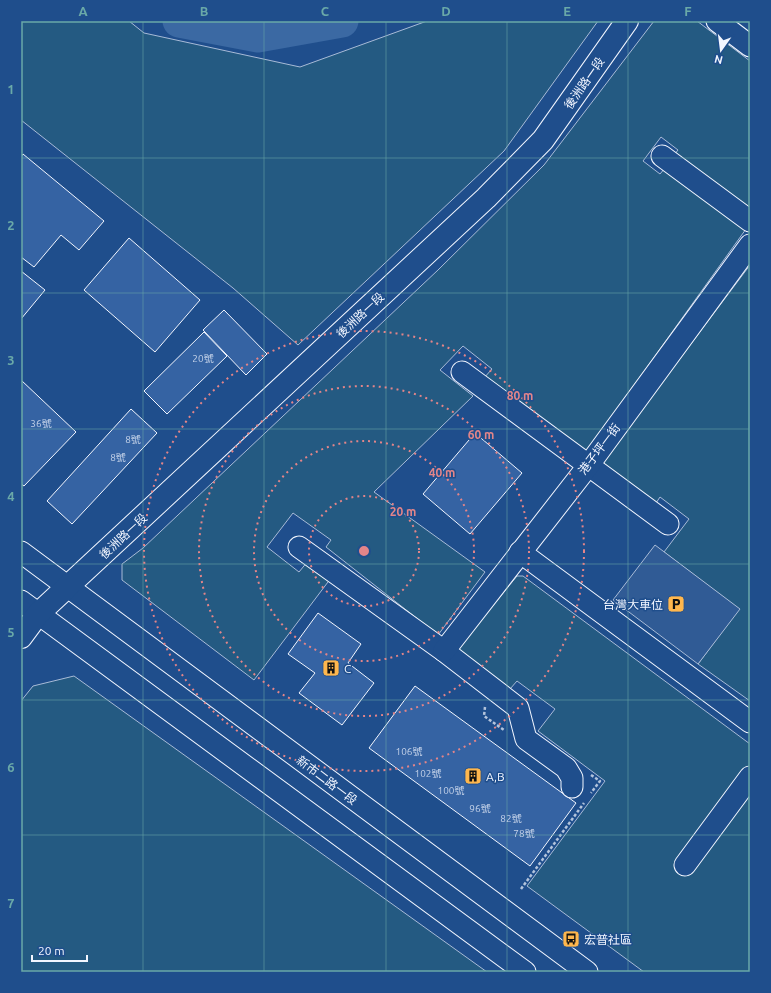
<svg xmlns="http://www.w3.org/2000/svg" width="771" height="993" viewBox="0 0 771 993" font-family="Ubuntu,'Noto Sans TC',sans-serif">
	<rect width="100%" height="100%" fill="#1f4e8c"/>
	<!-- green -->
	<g fill="#245a82" stroke="#a8bbd7">
		<polygon points="21,21 129,21 144,33 300,67 427,21 598,21 504,151 298,345 233,288 21,120"/>
		<polygon points="654,21 697,21 750,61 750,211 674,155 678,150 661,137 643,161 660,174 665,168 746,229 584,455 483,379 492,369 463,346 440,370 473,396 374,492 485,572 438,635 326,547 331,540 293,513 267,547 299,572 308,561 331,578 254,680 122,580 122,564 143,548 438,270 544,165"/>
		<polygon points="750,265 750,701 698,664 739,609 664,552 689,519 660,497 654,506 600,465"/>
		<polygon points="517,576 523,576 750,744 750,972 644,972 527,886 605,781 538,731 555,709 517,681 510,689 458,653 459,647"/>
		<polygon points="74,676 487,972 21,972 21,701 33,686"/>
	</g>
	<!-- parking -->
	<polygon fill="#305b95" stroke="#a8bbd7" points="655,545 740,609 698,664 613,600"/>
	<g fill="none" stroke-linecap="round" stroke-linejoin="round">
		<!-- river -->
		<polyline stroke="#3b69a3" stroke-width="33" points="179,21 258,36 342,21"/>
	</g>
	<!-- building -->
	<g fill="#3563a3" stroke="#f2f6ff">
		<polygon points="23,154 104,221 79,250 61,235 34,267 21,257 21,157"/>
		<polygon points="129,238 200,300 155,352 84,290"/>
		<polygon points="21,271 45,290 21,319"/>
		<polygon points="224,310 267,354 246,375 203,330"/>
		<polygon points="204,332 227,356 167,414 144,391"/>
		<polygon points="21,380 76,432 24,486 21,484"/>
		<polygon points="131,409 157,433 72,524 47,501"/>
		<polygon points="475,433 522,473 470,534 423,494"/>
		<polygon points="318,613 361,644 348,663 374,683 342,725 299,693 315,673 288,654"/>
		<polygon points="415,686 576,803 530,866 369,748"/>
	</g>
	<g fill="none" stroke-linecap="round" stroke-linejoin="round">
		<!-- minor casing -->
		<g stroke="#f2f6ff" stroke-width="23">
			<g id="minor">
				<polyline points="717,21 750,46"/>
				<polyline points="662,156 750,221"/>
				<polyline points="462,372 668,524"/>
				<polyline points="299,547 444,651 518,708 526,739 566,768 572,778 572,787"/>
				<polyline points="21,552 587,972"/>
				<polyline points="520,552 750,722"/>
				<polyline points="21,601 525,972"/>
				<polyline points="444,651 588,466 750,245"/>
				<polyline points="685,865 750,777"/>
			</g>
		</g>
		<!-- major casing -->
		<g stroke="#f2f6ff" stroke-width="24">
			<polyline id="major" points="21,637 38,614 486,198 543,140 627,21"/>
		</g>
		<!-- path -->
		<g stroke="#b3c4dc" stroke-width="2.5" stroke-dasharray="3 2" stroke-linecap="butt">
			<polyline points="485,707 484,716 504,730"/>
			<polyline points="591,775 600,781 591,793"/>
			<polyline points="521,889 584,803"/>
		</g>
		<!-- minor -->
		<use href="#minor" stroke="#1f4e8c" stroke-width="21"/>
		<!-- major -->
		<use href="#major" stroke="#1f4e8c" stroke-width="22"/>
	</g>
	<!-- grid -->
	<path fill="none" stroke="#6aa9a8" stroke-width="1" stroke-opacity="0.55" d="M143,21V972M264,21V972M386,21V972M507,21V972M628,21V972M21,158H750M21,293H750M21,429H750M21,564H750M21,700H750M21,835H750"/>
	<!-- distance rings -->
	<g fill="none" stroke="#e38589" stroke-width="2" stroke-dasharray="2 4">
		<circle cx="364" cy="551" r="55"/>
		<circle cx="364" cy="551" r="110"/>
		<circle cx="364" cy="551" r="165"/>
		<circle cx="364" cy="551" r="220"/>
	</g>
	<!-- icons -->
	<defs>
		<g id="parking-square" transform="scale(0.9)"><rect x="-9" y="-9" width="18" height="18" rx="4" fill="#ffb74d" stroke="#1f4e8c"/><path d="M-3.5-5.5H1a3.5 3.5 0 0 1 0 7H-1V5.5H-3.5ZM-1-3.4V-.6H.8a1.4 1.4 0 0 0 0-2.8Z" fill="#111"/></g>
		<g id="building-square" transform="scale(0.9)"><rect x="-9" y="-9" width="18" height="18" rx="4" fill="#ffb74d" stroke="#1f4e8c"/><path d="M-4-6H4V6H1V3H-1V6H-4ZM-2.5-4.3h1.7v1.8h-1.7ZM.8-4.3h1.7v1.8H.8ZM-2.5-1h1.7V.8h-1.7ZM.8-1h1.7V.8H.8Z" fill="#111"/></g>
		<g id="bus-square" transform="scale(0.9)"><rect x="-9" y="-9" width="18" height="18" rx="4" fill="#ffb74d" stroke="#1f4e8c"/><path d="M-5-6H5V4H4V6H2V4H-2V6H-4V4H-5ZM-3.5-4V0h7V-4ZM-3.5 1.2v1.5H-2V1.2ZM2 1.2v1.5H3.5V1.2Z" fill="#111"/></g>
	</defs>
	<g fill-rule="evenodd">
		<use href="#parking-square" x="676" y="604"/>
		<use href="#building-square" x="331" y="668"/>
		<use href="#building-square" x="473" y="776"/>
		<use href="#bus-square" x="571" y="939"/>
	</g>
	<g text-anchor="middle" dominant-baseline="central" stroke-width="3" stroke-linejoin="round" paint-order="stroke">
		<!-- number labels -->
		<g font-size="10" fill="#c3d1e8">
			<text x="203" y="358">20號</text>
			<text x="41" y="423">36號</text>
			<text x="133" y="439">8號</text>
			<text x="118" y="457">8號</text>
			<text x="409" y="751">106號</text>
			<text x="428" y="773">102號</text>
			<text x="451" y="790">100號</text>
			<text x="480" y="808">96號</text>
			<text x="511" y="818">82號</text>
			<text x="524" y="833">78號</text>
		</g>
		<!-- street labels -->
		<g font-size="12" fill="#f2f6ff" stroke="#1f4e8c">
			<text transform="translate(584 83) rotate(-55)">後洲路一段</text>
			<text transform="translate(360 315) rotate(-43)">後洲路一段</text>
			<text transform="translate(599 449) rotate(-53)">港子坪一街</text>
			<text transform="translate(123 536) rotate(-43)">後洲路一段</text>
			<text transform="translate(327 780) rotate(37)">新市二路一段</text>
		</g>
		<!-- poi labels -->
		<g font-size="12" fill="#f2f6ff" stroke="#1f4e8c" text-anchor="start">
			<text x="663" y="604" text-anchor="end">台灣大車位</text>
			<text x="344" y="668">C</text>
			<text x="486" y="776">A,B</text>
			<text x="584" y="939">宏普社區</text>
		</g>
	</g>
	<circle cx="364" cy="551" r="6" fill="#e38589" stroke="#1f4e8c" stroke-width="2"/>
	<g font-size="12" text-anchor="middle" font-weight="bold" fill="#e38589" stroke="#1f4e8c" stroke-width="3" stroke-linejoin="round" paint-order="stroke">
		<text x="520" y="400">80 m</text>
		<text x="481" y="439">60 m</text>
		<text x="442" y="477">40 m</text>
		<text x="403" y="516">20 m</text>
	</g>
	<!-- border -->
	<rect width="771" height="993" fill="none" stroke="#1f4e8c" stroke-width="44"/>
	<!-- north arrow -->
	<g transform="translate(721 50) rotate(194)" stroke="#1f4e8c" stroke-width="3" paint-order="stroke">
	<path d="M0-3L7 15L0 10L-7 15Z" fill="#f2f6ff"/>
	<text y="-6" font-size="11" font-weight="bold" text-anchor="middle" fill="#f2f6ff">N</text>
	</g>
	<!-- scale -->
	<path d="M32 955v6h55v-6" fill="none" stroke="#f2f6ff" stroke-width="2"/>
	<text x="38" y="955" font-size="12" fill="#f2f6ff" stroke="#1f4e8c" stroke-width="3" paint-order="stroke">20 m</text>
	<rect x="22" y="22" width="727" height="949" fill="none" stroke="#6aa9a8" stroke-width="1.5"/>
	<g font-size="13" text-anchor="middle" font-weight="bold" fill="#6aa9a8">
		<text x="83" y="16">A</text>
		<text x="204" y="16">B</text>
		<text x="325" y="16">C</text>
		<text x="446" y="16">D</text>
		<text x="567" y="16">E</text>
		<text x="688" y="16">F</text>
		<text x="11" y="94">1</text>
		<text x="11" y="230">2</text>
		<text x="11" y="365">3</text>
		<text x="11" y="501">4</text>
		<text x="11" y="637">5</text>
		<text x="11" y="772">6</text>
		<text x="11" y="908">7</text>
	</g>
</svg>
